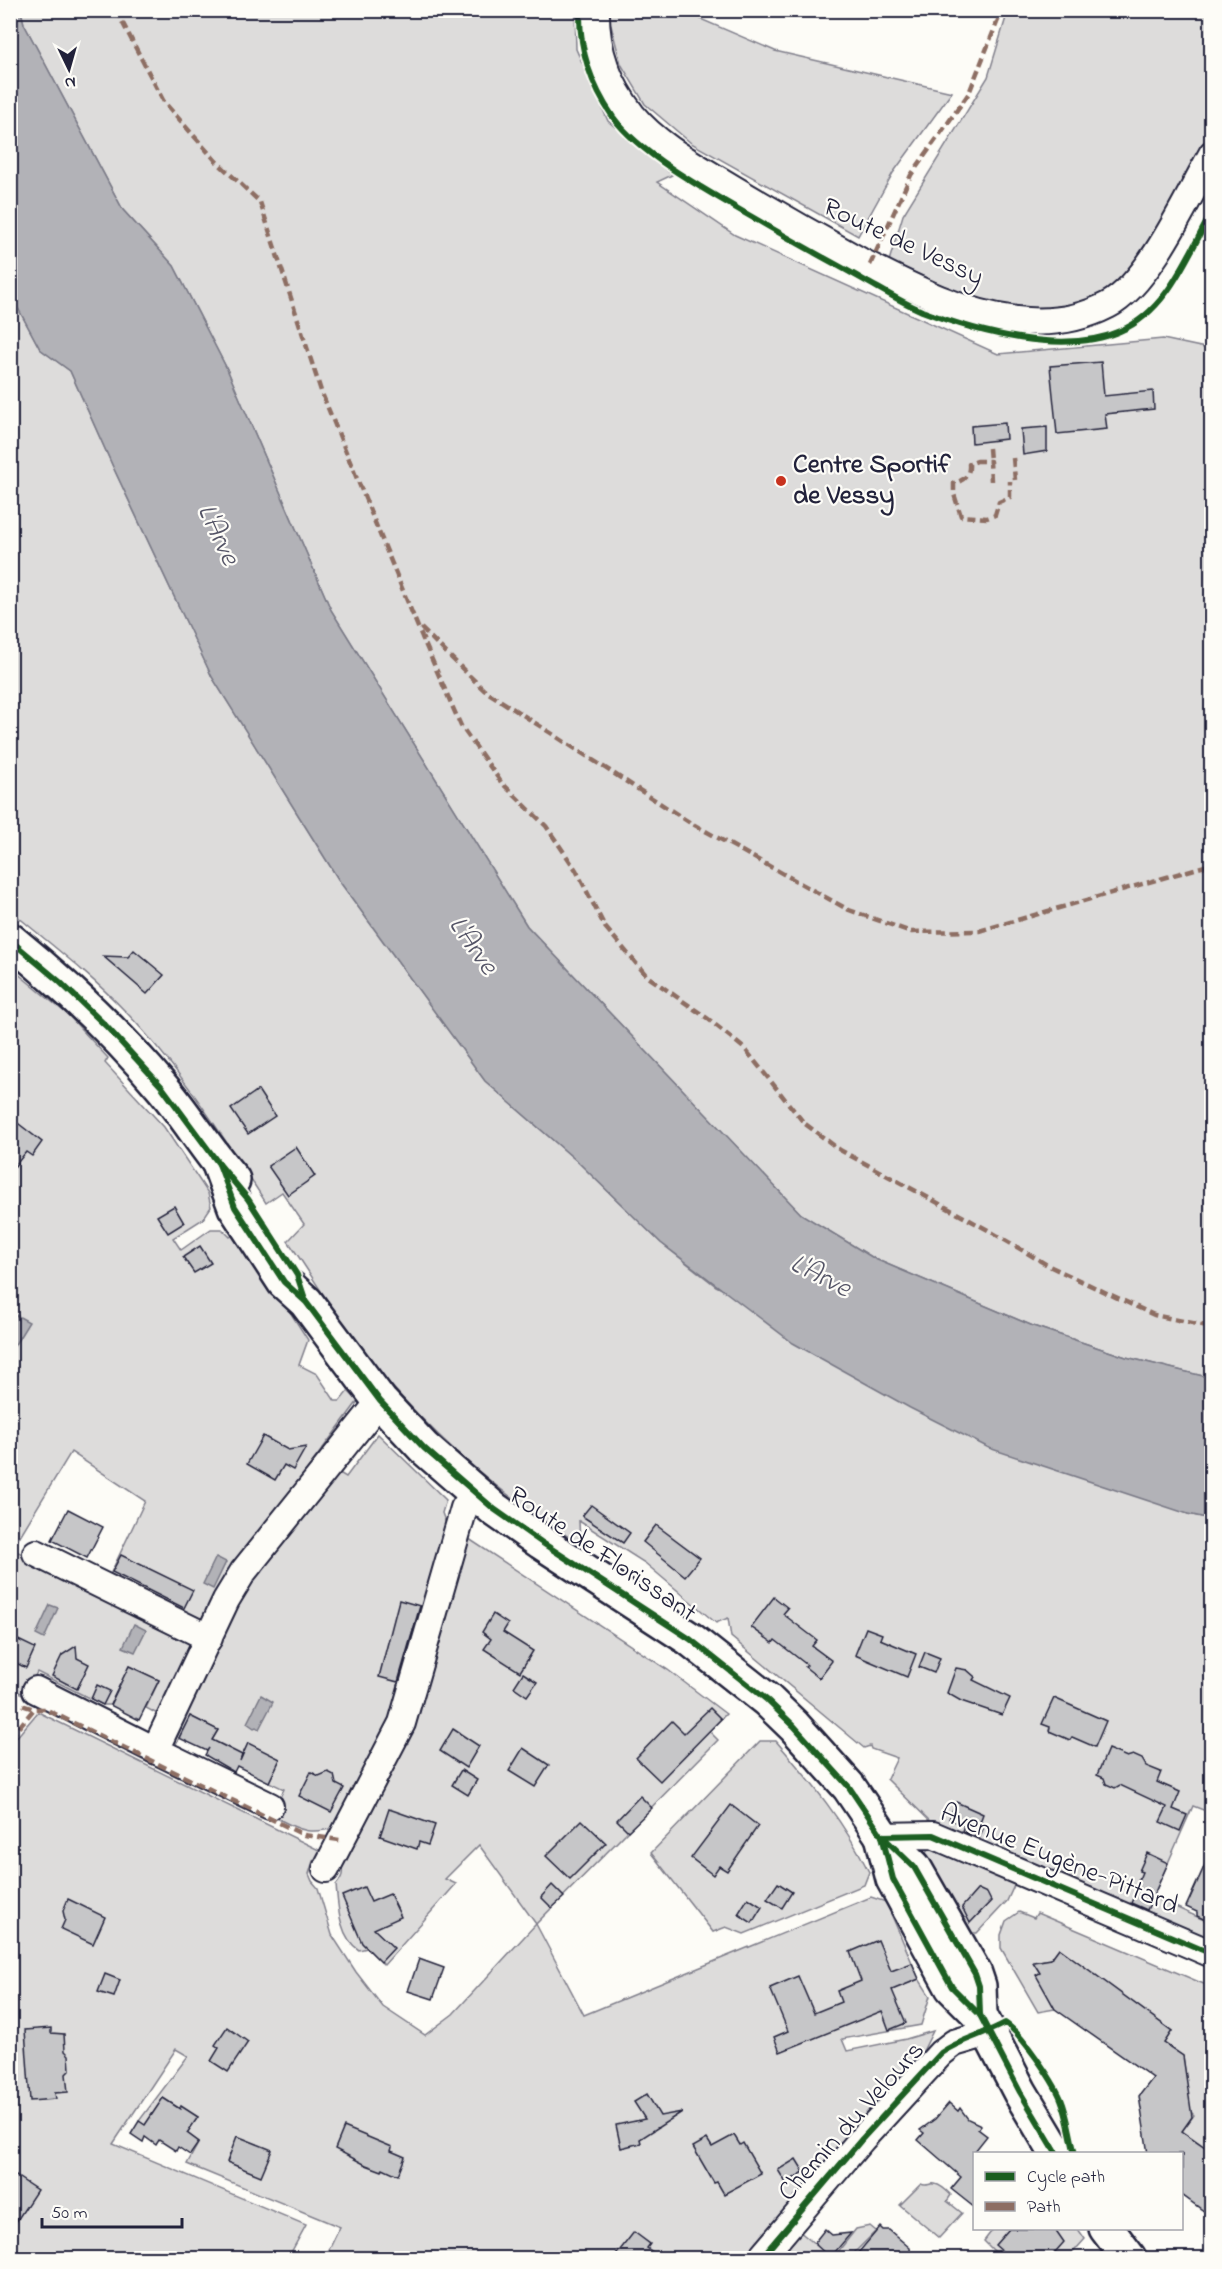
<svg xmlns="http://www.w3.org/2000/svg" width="1222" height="2269" viewBox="0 0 1222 2269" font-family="'Indie Flower',sans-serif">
	<rect width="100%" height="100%" fill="#fdfcf7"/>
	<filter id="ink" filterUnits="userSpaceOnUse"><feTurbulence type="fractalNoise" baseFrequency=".0167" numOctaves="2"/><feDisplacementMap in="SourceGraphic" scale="12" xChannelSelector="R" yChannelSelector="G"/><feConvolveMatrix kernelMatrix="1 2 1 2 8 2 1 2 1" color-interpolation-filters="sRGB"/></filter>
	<g filter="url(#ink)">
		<!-- green -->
		<g fill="#dddcdb" stroke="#807f8b" stroke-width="1.5">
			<polygon points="607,10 682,11 775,51 952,92 893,173 858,236 691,143 645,104 621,64"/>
			<polygon points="21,11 575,11 576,49 608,121 672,175 657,182 735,235 998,354 1163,339 1210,349 1211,345 1211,1378 1126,1357 1033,1326 875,1259 801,1214 527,926 331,610 227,369 174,266 123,210 24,24"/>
			<polygon points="1008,11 1211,11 1211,136 1135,269 1113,289 1077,307 1036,310 975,300 889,261 903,215 988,77"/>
			<path d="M11,295L40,349L70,371L114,469L212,677L340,882L485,1081L578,1162L661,1243L716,1286L1188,1514L1211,1519V1813L1193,1806L1153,1897L1211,1923V1949L936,1827L887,1779L897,1758L871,1749L870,1746L864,1748L731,1637L728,1618L716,1623L645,1563L579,1521L580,1544C499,1495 428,1432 368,1358C339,1322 315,1280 288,1241L304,1224L282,1192L266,1203C223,1136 180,1068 125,1011C90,974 49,943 11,911Z"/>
			<polygon points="11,968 68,1015 108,1058 105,1063 164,1127 208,1193 211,1207 203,1219 173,1238 181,1250 211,1229 222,1229 230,1237 238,1231 308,1340 299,1365 317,1374 335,1401 340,1401 348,1391 358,1401 239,1561 204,1625 108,1579 145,1501 71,1452 12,1549 194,1638 163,1717 146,1708 159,1680 129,1666 110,1705 103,1705 37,1672 25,1695 11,1688"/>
			<path d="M378,1434L446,1500L442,1513L448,1529L395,1721L343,1826C307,1836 302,1831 271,1815L284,1789L269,1782L280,1759L248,1744L240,1759L227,1747L212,1740L218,1730L190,1716L173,1750L169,1747L241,1591L333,1469L346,1477Z"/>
			<path d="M463,1535L668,1670L726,1714L709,1731L718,1740L536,1924L584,2015L871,1897L886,1902L919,1979L930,1996L921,2025L842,2039L847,2051L906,2039L933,2031L917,2063L744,2258H325L340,2227L187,2164L199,2142L187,2133L198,2117L181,2107L180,2109L163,2098L145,2125L139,2121L188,2056L176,2049L113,2144L306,2225L288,2258H11L10,1745L38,1712L327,1854L313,1861L309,1874L312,1881L318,1888L332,1935L356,1972L383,2007L425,2035L453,2014L536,1924L479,1845L445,1879L456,1884L384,1965L367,1948L359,1950C339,1937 338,1906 336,1885C342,1878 344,1873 341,1865L398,1739L406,1745Z"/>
			<path d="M760,1741H776C812,1783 845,1823 869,1872L864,1885L744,1934L726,1927L713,1932L651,1853Z"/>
			<polygon points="929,1849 935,1849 1017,1879 1007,1901 977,1933 966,1933 925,1862 925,1854"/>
			<polygon points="1019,1912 1034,1918 1037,1913 1211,1987 1211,2152 1191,2137 1180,2134 1194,2115 1190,2111 1183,2056 1164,2043 1172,2031 1059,1948 1048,1963 1044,1960 1040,1961 1036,1966 1040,1973 1037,1975 1055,2009 1038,2012 1001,1948 1001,1935 1006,1921"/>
			<path d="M921,2184C927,2187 929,2183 935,2184C941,2185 947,2191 951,2195L947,2201L962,2213L939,2238L900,2205Z"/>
			<polygon points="870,2226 876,2231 855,2252 861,2258 833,2258 856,2229"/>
			<polygon points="994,2228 1078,2229 1085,2239 1068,2258 992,2258 996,2253 984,2241"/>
			<polygon points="799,2231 832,2258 776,2258"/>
		</g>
		<!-- water -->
		<g fill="#b2b2b7" stroke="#787885" stroke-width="1.5">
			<polygon points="10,11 21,11 24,24 123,210 174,266 227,369 331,610 527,926 801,1214 875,1259 1033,1326 1126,1357 1211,1378 1211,1519 1188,1514 989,1448 910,1408 793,1343 661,1243 578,1162 485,1081 340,882 212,677 114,469 70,371 40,349 11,295"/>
			<polygon points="16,1315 29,1322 11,1351 11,1324"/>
			<polygon points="216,1557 226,1562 213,1589 203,1584"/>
			<polygon points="50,1605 58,1608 44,1639 36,1635"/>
			<polygon points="134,1624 146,1630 135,1652 123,1647"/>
			<polygon points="261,1695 273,1702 259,1729 256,1727 254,1728 247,1723"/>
		</g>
		<!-- building -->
		<g fill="#c6c6c8" stroke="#22223b" stroke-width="1.5">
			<polygon points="1101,362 1104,396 1153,391 1154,409 1105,414 1107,429 1057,434 1050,366"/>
			<polygon points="1005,423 1006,439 972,443 971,426"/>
			<polygon points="1047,427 1047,451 1023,455 1021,429"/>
			<polygon points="134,950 164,975 147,994 103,956 128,957"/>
			<polygon points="258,1090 275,1116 248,1134 231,1109"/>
			<polygon points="10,1117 42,1142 32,1156 26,1152 10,1172"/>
			<polygon points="296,1147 315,1176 288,1195 268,1166"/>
			<polygon points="174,1206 184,1223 168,1233 157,1216"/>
			<polygon points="200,1246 211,1263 194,1273 183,1257"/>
			<polygon points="263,1436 288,1450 306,1447 293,1470 284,1465 275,1480 247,1464"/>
			<polygon points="591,1505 630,1533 623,1543 582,1516"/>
			<polygon points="68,1509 103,1527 87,1558 52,1540"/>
			<polygon points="656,1525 700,1558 685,1576 643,1542"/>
			<polygon points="121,1555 193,1590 184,1608 112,1572"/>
			<polygon points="774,1597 788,1608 783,1614 817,1640 812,1646 832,1661 819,1678 805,1667 807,1665 775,1640 773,1643 751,1627"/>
			<polygon points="399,1600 420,1606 398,1682 379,1677"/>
			<polygon points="493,1614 508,1624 503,1632 533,1651 520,1672 484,1649 491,1639 482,1632"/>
			<polygon points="866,1628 882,1634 880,1639 916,1654 907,1677 855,1655"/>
			<polygon points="10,1636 35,1648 26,1668 10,1660"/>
			<polygon points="76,1646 77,1658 89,1664 77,1689 52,1676 62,1655"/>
			<polygon points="925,1652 940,1658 934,1673 919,1667"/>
			<polygon points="129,1666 159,1680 139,1720 110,1705"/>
			<polygon points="956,1668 967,1670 975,1677 973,1680 1010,1698 1002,1715 961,1701 947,1693"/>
			<polygon points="523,1673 537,1682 527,1696 514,1687"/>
			<polygon points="97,1685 110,1691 103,1705 91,1699"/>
			<polygon points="1054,1698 1106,1721 1095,1747 1072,1737 1070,1740 1049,1731 1050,1727 1042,1724"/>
			<polygon points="710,1708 721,1719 660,1781 636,1758 672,1721 684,1733"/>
			<polygon points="190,1716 218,1730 212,1740 242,1755 240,1761 248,1743 280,1759 269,1782 237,1766 234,1772 205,1755 209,1748 207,1751 179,1738"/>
			<polygon points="453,1729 479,1746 466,1768 440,1751"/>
			<polygon points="523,1748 549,1765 535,1787 509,1771"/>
			<polygon points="1108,1749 1127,1757 1133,1755 1142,1759 1146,1766 1161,1772 1157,1782 1180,1792 1173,1809 1187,1815 1180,1831 1160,1822 1167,1807 1120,1785 1115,1788 1106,1784 1104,1778 1097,1775"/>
			<polygon points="461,1770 477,1780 468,1795 452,1785"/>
			<polygon points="311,1772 319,1776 328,1772 334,1775 336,1784 344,1788 331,1812 299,1796"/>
			<polygon points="640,1796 652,1808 628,1831 617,1820"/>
			<polygon points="956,1802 983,1814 980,1822 985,1824 979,1839 962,1831 964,1825 949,1819"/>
			<polygon points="731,1805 758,1826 727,1871 719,1866 713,1875 691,1858"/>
			<polygon points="389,1809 435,1825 428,1845 419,1842 417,1849 380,1836"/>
			<polygon points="582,1820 606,1843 570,1879 546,1856"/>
			<polygon points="1212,1849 1212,1923 1197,1916 1197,1912 1186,1907"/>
			<polygon points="1147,1853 1168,1863 1147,1910 1131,1903 1139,1885 1137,1884 1142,1872 1139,1871"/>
			<polygon points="778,1883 792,1892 782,1908 767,1899"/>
			<polygon points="552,1885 564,1897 552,1908 541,1897"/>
			<polygon points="364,1887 371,1902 390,1894 401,1917 374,1929 394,1948 381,1962 362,1943 342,1896"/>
			<polygon points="978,1889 987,1893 991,1901 970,1923 962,1907"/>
			<polygon points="748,1898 762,1907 752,1923 738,1914"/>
			<polygon points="68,1899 105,1917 93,1944 61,1929 65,1920 63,1911"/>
			<polygon points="878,1940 891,1971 912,1963 919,1979 892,1990 906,2023 889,2030 882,2011 780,2052 774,2037 788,2031 770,1988 798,1976 814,2013 841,2002 837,1991 861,1981 850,1952"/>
			<polygon points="1059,1948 1172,2031 1164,2043 1183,2056 1192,2117 1182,2131 1212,2152 1212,2217 1182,2195 1182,2154 1148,2154 1139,2096 1153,2078 1055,2009 1036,1975 1040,1973 1033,1962 1051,1959"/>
			<polygon points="419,1959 444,1968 433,1999 408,1991"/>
			<polygon points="105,1974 120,1980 114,1997 98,1992"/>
			<polygon points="227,2027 248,2042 228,2072 211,2061 219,2048 215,2045"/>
			<polygon points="51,2028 51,2033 64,2034 65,2051 69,2055 70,2070 66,2074 68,2092 55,2093 56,2099 30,2101 25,2030"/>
			<polygon points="647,2094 660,2116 682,2112 640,2139 641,2143 621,2148 616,2125 645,2119 634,2102"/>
			<polygon points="163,2098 180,2109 181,2106 198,2117 187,2133 199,2142 190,2155 178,2147 176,2151 159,2140 156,2145 145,2137 143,2142 131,2134 139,2121 145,2125"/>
			<polygon points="949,2103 958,2111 960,2108 968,2119 981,2125 978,2129 987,2136 975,2151 975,2208 951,2189 961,2177 918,2140 924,2133 920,2130 935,2119"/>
			<polygon points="344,2127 392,2147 391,2151 405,2157 398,2175 383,2168 382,2171 366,2165 335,2149"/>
			<polygon points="734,2135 740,2145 743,2143 761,2174 724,2194 717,2182 714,2183 693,2147 707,2139 712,2147"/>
			<polygon points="237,2136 272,2150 261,2176 227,2162"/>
			<polygon points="796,2159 804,2172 786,2183 778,2170"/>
			<polygon points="10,2172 37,2190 10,2231"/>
			<polygon points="880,2227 883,2230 889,2230 910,2248 911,2259 853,2259"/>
			<polygon points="825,2229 832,2235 851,2233 830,2258 814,2243"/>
			<polygon points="1009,2229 1055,2229 1064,2242 1049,2259 1011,2259 995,2245"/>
			<polygon points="634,2232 650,2244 647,2248 663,2259 613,2259"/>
		</g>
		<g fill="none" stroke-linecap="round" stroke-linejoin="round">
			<!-- minor casing -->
			<g stroke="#22223b" stroke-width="30">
				<g id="minor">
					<path d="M596,10C595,49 609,85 632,115C658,147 700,168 734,189C776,214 818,238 860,261C909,286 960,313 1016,320C1048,324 1079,320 1108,305C1149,284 1189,195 1212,154"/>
					<polyline points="36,1553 209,1638"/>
					<polyline points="36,1690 155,1750"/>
					<polyline points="270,1806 155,1750 226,1600 243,1572 380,1401"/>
					<polyline points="882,1836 933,1835 1212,1954"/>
					<polyline points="326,1869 402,1723 464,1508 474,1493"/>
					<polyline points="761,2258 862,2139 941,2053 954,2043 988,2033"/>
				</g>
			</g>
			<!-- major casing -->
			<g stroke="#22223b" stroke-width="38">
				<g id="major">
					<path d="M10,940C65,985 116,1032 161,1086C187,1116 207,1151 233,1180"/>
					<polyline points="219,1164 235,1207 284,1282 306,1302 380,1401 424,1448 494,1509 541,1542 690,1639 767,1700 794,1726 849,1787 882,1836 914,1867 975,1974 979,1986 980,2015"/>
					<polyline points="882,1836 893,1879 952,1987 980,2015 1020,2092 1057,2154"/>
					<polyline points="1106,2228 1129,2258"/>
				</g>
			</g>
			<!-- minor -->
			<use href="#minor" stroke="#fdfcf7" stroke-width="26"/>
			<!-- major -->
			<use href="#major" stroke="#fdfcf7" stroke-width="33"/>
			<!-- quiet -->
			<g stroke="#8d6e63" stroke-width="4.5" stroke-dasharray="9 4.5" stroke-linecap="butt">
				<polyline points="116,10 164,102 216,161 260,202 321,391 422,637 461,726 501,782 546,826 576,870 605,927 647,976 707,1018 745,1049 804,1123 840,1150 988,1230 1049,1266 1154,1315 1212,1327"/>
				<polyline points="870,265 911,175 969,93 1002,10"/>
				<polyline points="989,448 990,461"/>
				<polyline points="1013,458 1015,480"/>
				<path d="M991,481L990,461H977L969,464C970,475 964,481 954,483V494L961,516L987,518L995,515L999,502L1010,497V481"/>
				<polyline points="421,628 484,690 689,822 849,910 911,932 979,931 1212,864"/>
				<polyline points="10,1701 34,1709 45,1709 304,1835 340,1840"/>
				<polyline points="10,1738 34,1709"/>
			</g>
			<!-- cycleway casing -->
			<g stroke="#fdfcf7" stroke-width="10">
				<g id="cycleway">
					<path d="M580,10C579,48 591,85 613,117C642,157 716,196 759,221C793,241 828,260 862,279C882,290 901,302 922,311C977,332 1064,356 1120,331C1168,311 1188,254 1212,212"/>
					<polyline points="10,940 60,982 106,1026 162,1087 219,1164 248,1199 297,1275 305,1299"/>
					<polyline points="219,1164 235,1207 284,1282 306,1302 380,1401 424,1448 494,1509 541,1542 690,1639 767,1700 794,1726 849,1787 882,1836 914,1867 975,1974 979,1986 980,2015"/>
					<polyline points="882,1836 893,1879 952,1987 980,2015 1020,2092 1057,2154"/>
					<polyline points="882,1836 933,1835 1212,1954"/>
					<path d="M761,2258L862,2139L941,2053C960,2039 984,2035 1005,2023C1021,2033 1053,2080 1061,2099C1068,2116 1070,2136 1075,2154"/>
				</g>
			</g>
			<!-- cycleway -->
			<use href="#cycleway" stroke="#1b5e20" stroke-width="6"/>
		</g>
	</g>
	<!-- markers -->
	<circle fill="#c8321e" stroke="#fdfcf7" stroke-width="2" cx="781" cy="481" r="6"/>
	<g text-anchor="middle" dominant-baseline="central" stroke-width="4.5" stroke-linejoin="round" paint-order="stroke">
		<!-- street labels -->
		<g font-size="27" fill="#22223b" stroke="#fdfcf7">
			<text transform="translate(903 243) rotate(25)">Route de Vessy</text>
			<text transform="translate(602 1555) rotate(34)">Route de Florissant</text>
			<text transform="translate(1059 1860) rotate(22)">Avenue Eugène-Pittard</text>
			<text transform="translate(852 2122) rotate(-48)">Chemin du Velours</text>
		</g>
		<!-- poi labels -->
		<g font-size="27" font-weight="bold" fill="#22223b" stroke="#fdfcf7" text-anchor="start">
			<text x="793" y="465">Centre Sportif<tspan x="793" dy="31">de Vessy</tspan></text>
		</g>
		<!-- water labels -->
		<g font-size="28" font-style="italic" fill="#545466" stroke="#fdfcf7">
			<text transform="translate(217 535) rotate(65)">L'Arve</text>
			<text transform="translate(472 946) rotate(55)">L'Arve</text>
			<text transform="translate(820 1277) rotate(27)">L'Arve</text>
		</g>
	</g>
	<!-- margin -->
	<rect width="1222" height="2269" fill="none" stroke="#fdfcf7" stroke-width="36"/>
	<rect x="18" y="18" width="1186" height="2233" fill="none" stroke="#22223b" stroke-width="2" filter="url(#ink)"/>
	<!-- legend -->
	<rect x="973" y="2152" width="210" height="78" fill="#fdfcf7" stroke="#a5a5ac" stroke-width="1.5"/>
	<rect x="985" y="2172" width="30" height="9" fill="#1b5e20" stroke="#a5a5ac" stroke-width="1.5"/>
	<text x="1027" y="2182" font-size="18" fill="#22223b">Cycle path</text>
	<rect x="985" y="2202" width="30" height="9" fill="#8d6e63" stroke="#a5a5ac" stroke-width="1.5"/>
	<text x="1027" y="2212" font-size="18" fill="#22223b">Path</text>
	<!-- north arrow -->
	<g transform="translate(69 69) rotate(175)" stroke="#fdfcf7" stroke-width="4.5" paint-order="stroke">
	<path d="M0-4.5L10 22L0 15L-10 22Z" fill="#22223b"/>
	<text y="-9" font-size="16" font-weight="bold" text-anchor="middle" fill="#22223b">N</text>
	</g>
	<!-- scale -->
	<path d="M42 2218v9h140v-9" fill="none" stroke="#22223b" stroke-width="3"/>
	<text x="51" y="2218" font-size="18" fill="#22223b" stroke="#fdfcf7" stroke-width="4.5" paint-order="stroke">50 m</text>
</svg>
